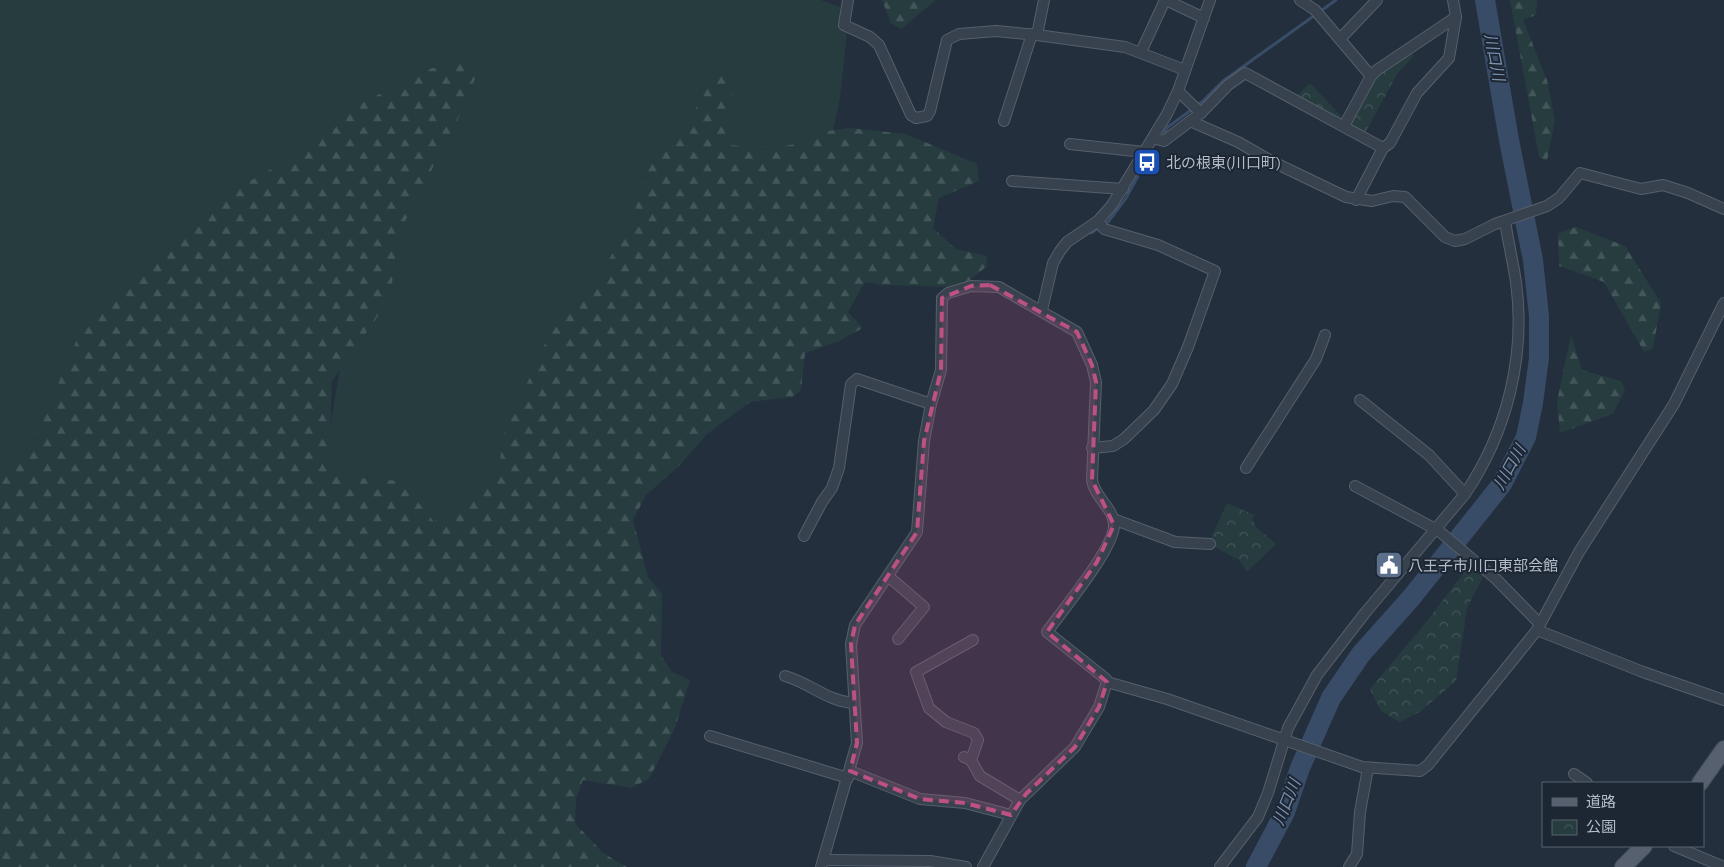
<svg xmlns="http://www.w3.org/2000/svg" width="1724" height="867" viewBox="0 0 1724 867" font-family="'IBM Plex Sans','Noto Sans JP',sans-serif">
	<defs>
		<pattern id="forest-firs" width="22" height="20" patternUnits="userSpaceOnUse" patternTransform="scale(1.25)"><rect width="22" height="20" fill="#263c3f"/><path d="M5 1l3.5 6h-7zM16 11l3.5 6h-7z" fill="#435659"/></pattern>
		<pattern id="park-crowns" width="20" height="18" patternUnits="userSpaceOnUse" patternTransform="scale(1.25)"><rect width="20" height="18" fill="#263c3f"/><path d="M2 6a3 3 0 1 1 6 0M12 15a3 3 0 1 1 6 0" fill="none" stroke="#435659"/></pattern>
	</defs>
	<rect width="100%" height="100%" fill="#242f3e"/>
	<!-- grass -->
	<polygon fill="#263c3f" points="0,0 821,0 840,7 847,33 840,98 828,155 541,584 317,503 364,227 0,602"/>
	<!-- forest -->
	<g fill="url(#forest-firs)">
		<polygon points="882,0 936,0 901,29 891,23"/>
		<polygon points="1510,0 1537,0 1536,15 1523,20 1547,80 1555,120 1547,161 1539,157"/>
		<polygon points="467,60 479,69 459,117 398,235 392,284 378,316 332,381 329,470 348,477 401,481 434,522 497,478 504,434 549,335 601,273 633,218 652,148 672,141 687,129 701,96 717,71 735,72 725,145 779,147 801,143 807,134 849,128 906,134 977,164 979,181 939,198 933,228 956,249 987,256 986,267 961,287 882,285 865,282 848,312 863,328 837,342 805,353 801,390 792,397 750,402 707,434 680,465 646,495 633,520 648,577 662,594 661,655 672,672 690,680 675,728 649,779 631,788 583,780 576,799 575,823 603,853 627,867 0,867 0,467 34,441 83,325 145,266 246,183 299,154 344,112 429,69"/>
		<polygon points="1576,227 1625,246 1661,303 1653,349 1644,352 1604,282 1559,266 1558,233"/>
		<polygon points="1571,335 1582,370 1621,381 1625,390 1613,414 1560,433 1557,401"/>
	</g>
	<!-- park -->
	<g fill="url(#park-crowns)">
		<polygon points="1408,48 1414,56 1397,74 1363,137 1293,100 1310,83 1346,121 1371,76"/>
		<polygon points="1227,503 1254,515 1252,519 1256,527 1276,544 1247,572 1239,560 1211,545 1210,540"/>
		<polygon points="1469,566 1483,577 1467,608 1456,681 1421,711 1400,722 1381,711 1370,689 1423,626"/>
	</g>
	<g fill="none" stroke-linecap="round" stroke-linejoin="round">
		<!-- stream -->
		<g stroke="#394c67" stroke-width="3">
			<polyline points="1164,133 1168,127 1202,102 1223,81 1336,0"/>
			<polyline points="1091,233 1108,222 1126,198 1145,163"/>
		</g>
		<!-- river -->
		<polyline stroke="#394c67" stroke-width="20" points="1256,867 1285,812 1300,768 1331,698 1361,654 1411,598 1502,484 1526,437 1533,403 1539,358 1539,316 1533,260 1509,140 1485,0"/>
		<!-- minor casing -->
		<g stroke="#565f6c" stroke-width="12">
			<g id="minor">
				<polyline points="848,0 844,25 870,37 879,45 911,115 916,118 927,116 930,111 947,40 959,34 996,31 1037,35 1125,47 1185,70"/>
				<polyline points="1166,0 1204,18"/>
				<polyline points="1300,0 1315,10 1371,76"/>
				<polyline points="1037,35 1044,0"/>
				<polyline points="1340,39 1377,0"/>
				<polyline points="1141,52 1165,0"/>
				<polyline points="1178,91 1201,113"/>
				<polyline points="1004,121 1032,34"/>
				<polyline points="1190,121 1238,142 1273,162 1346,197 1372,201 1393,196 1405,197 1445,237 1455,241 1465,239 1495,224 1547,206 1559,198 1580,173 1641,189 1663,185 1688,193 1724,209"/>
				<polyline points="1344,126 1371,76 1377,70 1456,17 1453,0"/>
				<polyline points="1153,138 1164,141 1201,113 1228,85 1245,73 1383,148"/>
				<polyline points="1070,144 1144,152"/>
				<polyline points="1012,181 1123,189"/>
				<polyline points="1356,200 1383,148 1390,143 1417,93 1449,58 1456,17"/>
				<polyline points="1042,310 1053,263 1060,251 1067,242 1098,221 1112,205 1167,114 1178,91 1210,0"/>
				<polyline points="1360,400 1429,455 1465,494"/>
				<polyline points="1092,448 1113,446 1124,439 1154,410 1172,384 1188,347 1215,271 1158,245 1104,229 1098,221"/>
				<polyline points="1246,468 1316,359 1325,335"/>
				<polyline points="1355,486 1439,531 1496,579 1540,624"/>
				<polyline points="1113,519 1175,542 1210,544"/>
				<polyline points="804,536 822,502 832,488 839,468 851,384 857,379 931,404"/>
				<polyline points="888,576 924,607 898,639"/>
				<polyline points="1537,630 1643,672 1724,700"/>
				<path d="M785,676C810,683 827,701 853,703"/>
				<polyline points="710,736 848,778"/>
				<polyline points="964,757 971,760 978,740 974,733 946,722 929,708 916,672 973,640"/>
				<polyline points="971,760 980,776 1020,800"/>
				<polyline points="850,771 920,799 965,803 1011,815"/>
				<polyline points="1574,774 1587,783"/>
				<polyline points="1674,846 1724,867"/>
				<polyline points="824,860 930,861 966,867"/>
				<path d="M821,867L857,743L851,644L855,625L917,532L924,441L931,404L941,370L942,298L948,293L971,286L999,287L1077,332L1092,365L1096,382L1092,480C1094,497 1114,508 1114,525C1115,547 1062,611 1047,632L1106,679L1107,682L1167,699L1362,767L1420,771L1428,765L1537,630L1579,552L1674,404L1724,303"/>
				<polyline points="983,867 1020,800 1075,747 1099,707 1107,682"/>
				<path d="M1220,867L1258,817L1268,793L1288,728L1317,675L1365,613L1465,494C1507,432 1526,356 1516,282C1513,262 1508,241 1505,221"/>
				<polyline points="1349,867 1357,854 1360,812 1368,768"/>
			</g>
		</g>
		<!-- primary casing -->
		<g stroke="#414a57" stroke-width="18">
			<g id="primary">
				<polyline points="1700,783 1724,749"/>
				<polyline points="1623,867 1644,846"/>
			</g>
		</g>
		<!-- minor -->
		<use href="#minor" stroke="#38414e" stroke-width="10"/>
		<!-- primary -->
		<use href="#primary" stroke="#56606e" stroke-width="16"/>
	</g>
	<!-- marked area -->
	<path fill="#bd5182" fill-opacity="0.2" stroke="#bd5182" stroke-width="4" stroke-dasharray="10 6" stroke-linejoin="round" d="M990,285L1077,332L1092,365L1096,382L1092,480L1114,525L1097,562L1047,632L1107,682L1099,707L1075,747L1026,794L1011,815L965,803L920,799L850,771L857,743L851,644L855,625L917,532L924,441L941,370L942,298L971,286Z"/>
	<!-- icons -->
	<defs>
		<g id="bus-square" transform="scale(1.4375)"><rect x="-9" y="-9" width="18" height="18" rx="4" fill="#1a4fb4" stroke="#1d2633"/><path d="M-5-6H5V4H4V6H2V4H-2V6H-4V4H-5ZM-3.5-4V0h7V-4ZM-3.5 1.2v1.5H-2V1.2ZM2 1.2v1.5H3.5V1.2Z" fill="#fff"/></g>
		<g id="civic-square" transform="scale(1.4375)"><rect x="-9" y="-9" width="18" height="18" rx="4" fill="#5c6f8a" stroke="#1d2633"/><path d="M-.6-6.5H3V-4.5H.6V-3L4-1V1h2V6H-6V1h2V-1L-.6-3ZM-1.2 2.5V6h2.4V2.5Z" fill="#fff"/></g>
	</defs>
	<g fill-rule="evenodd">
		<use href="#bus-square" x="1147" y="162"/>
		<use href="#civic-square" x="1389" y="565"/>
	</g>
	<g text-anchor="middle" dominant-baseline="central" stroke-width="4" stroke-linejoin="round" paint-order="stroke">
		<!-- poi labels -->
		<g font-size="15" fill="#b4bcc9" stroke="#1d2633" text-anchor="start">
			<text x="1166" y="162">北の根東(川口町)</text>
			<text x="1408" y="565">八王子市川口東部会館</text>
		</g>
		<!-- water labels -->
		<g font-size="16" font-style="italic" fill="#7c92b1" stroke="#1d2633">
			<text transform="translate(1495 57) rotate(79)">川口川</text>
			<text transform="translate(1509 467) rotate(-61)">川口川</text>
			<text transform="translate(1286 802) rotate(-68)">川口川</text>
		</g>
	</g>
	<!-- legend -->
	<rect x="1542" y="782" width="162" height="65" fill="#1d2633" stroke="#59626f"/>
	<rect x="1552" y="798" width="25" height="8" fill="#56606e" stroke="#59626f"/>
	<text x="1586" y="807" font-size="15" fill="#b4bcc9">道路</text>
	<rect x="1552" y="820" width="25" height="15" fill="url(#park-crowns)" stroke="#59626f"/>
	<text x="1586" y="832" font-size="15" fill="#b4bcc9">公園</text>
</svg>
